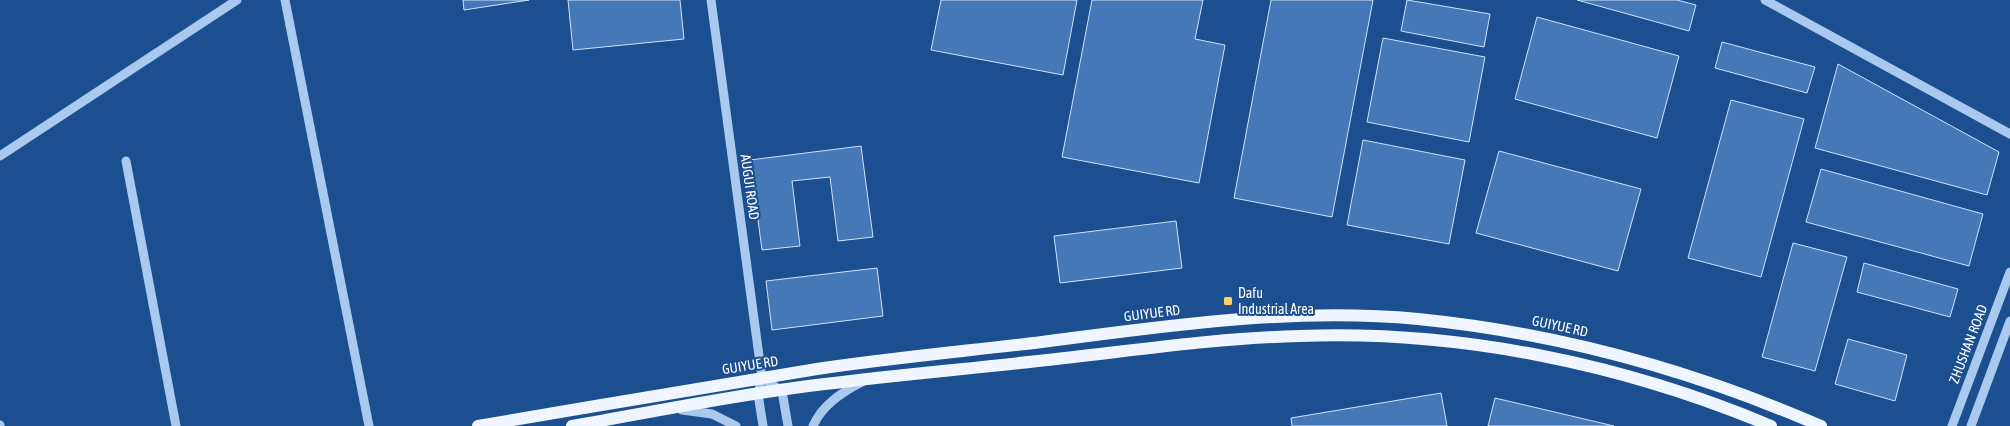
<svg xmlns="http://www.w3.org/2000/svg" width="2010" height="426" viewBox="0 0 2010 426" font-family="'Asap Condensed',sans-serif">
	<rect width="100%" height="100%" fill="#1b4f8f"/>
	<!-- building -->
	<g fill="#4478b7" stroke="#cfe3fa">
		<polygon points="463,0 529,0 464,10"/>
		<polygon points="568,0 680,0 684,39 573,50"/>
		<polygon points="941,0 1077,0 1063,75 931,50"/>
		<polygon points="1092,0 1203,0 1195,39 1225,45 1199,183 1062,157"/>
		<polygon points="1271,0 1373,0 1332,217 1234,198"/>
		<polygon points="1407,0 1490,14 1484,47 1401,31"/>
		<polygon points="1577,0 1677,0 1696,5 1689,31"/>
		<polygon points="1537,17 1679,56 1657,138 1515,99"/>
		<polygon points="1383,38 1485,57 1469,142 1367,122"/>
		<polygon points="1722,42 1815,67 1807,93 1715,68"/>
		<polygon points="1838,64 1999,152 1987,195 1815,148"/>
		<polygon points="1731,100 1804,119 1761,277 1688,258"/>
		<polygon points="1363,140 1465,160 1449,244 1347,225"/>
		<polygon points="861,146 873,237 838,241 830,177 792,181 800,246 762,250 750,160"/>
		<polygon points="1499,151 1641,189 1618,271 1476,233"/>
		<polygon points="1821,169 1983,214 1969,266 1806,222"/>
		<polygon points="1176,221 1182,268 1060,283 1054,236"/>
		<polygon points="1793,243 1847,257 1815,371 1762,357"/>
		<polygon points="1864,263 1958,289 1950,317 1857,292"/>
		<polygon points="877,268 883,316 772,330 766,281"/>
		<polygon points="1848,339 1907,355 1895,401 1835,384"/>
		<polygon points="1441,393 1447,426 1292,426 1291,418"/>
		<polygon points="1495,398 1614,426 1488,426"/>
	</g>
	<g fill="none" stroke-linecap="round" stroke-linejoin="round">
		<!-- minor -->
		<g stroke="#a9c9ee" stroke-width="9">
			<polyline points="285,0 369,426"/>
			<polyline points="711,0 762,378 758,394 763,426"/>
			<polyline points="1765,0 2010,134"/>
			<polyline points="0,156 237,0"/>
			<polyline points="126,161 176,426"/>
			<polyline points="762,378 782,391 788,426"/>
			<polyline points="682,410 712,414 736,426"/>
			<polyline points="0,425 0,426"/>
			<path d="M813,426C822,405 842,392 862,382"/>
			<polyline points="1952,426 2010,272"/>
			<polyline points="1971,426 2010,321"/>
		</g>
		<!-- major -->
		<g stroke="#f0f6ff" stroke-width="12">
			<path d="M478,426C591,407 704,387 817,369C891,358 967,351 1042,342C1166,326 1292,307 1418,319C1558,333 1692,370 1821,426"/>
			<path d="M572,426C656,411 741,394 825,384C896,375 967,369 1038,361C1125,352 1213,338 1300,336C1460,330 1624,364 1771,426"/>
		</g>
	</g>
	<!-- markers -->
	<rect fill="#ffd166" stroke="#1b4f8f" stroke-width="2" x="1223" y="296" width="10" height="10" rx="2.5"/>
	<g text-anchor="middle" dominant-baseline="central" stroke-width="4" stroke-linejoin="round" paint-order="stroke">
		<!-- street labels -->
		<g font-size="14" fill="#fff" stroke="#1b4f8f">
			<text transform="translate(750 187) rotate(82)">AUGUI ROAD</text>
			<text transform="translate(1152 313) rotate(-7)">GUIYUE RD</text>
			<text transform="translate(1560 326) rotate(12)">GUIYUE RD</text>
			<text transform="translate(1968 344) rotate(-69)">ZHUSHAN ROAD</text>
			<text transform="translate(750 365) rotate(-9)">GUIYUE RD</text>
		</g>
		<!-- poi labels -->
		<g font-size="14" fill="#fff" stroke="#1b4f8f" text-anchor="start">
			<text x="1238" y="293">Dafu<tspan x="1238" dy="16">Industrial Area</tspan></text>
		</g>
	</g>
</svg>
